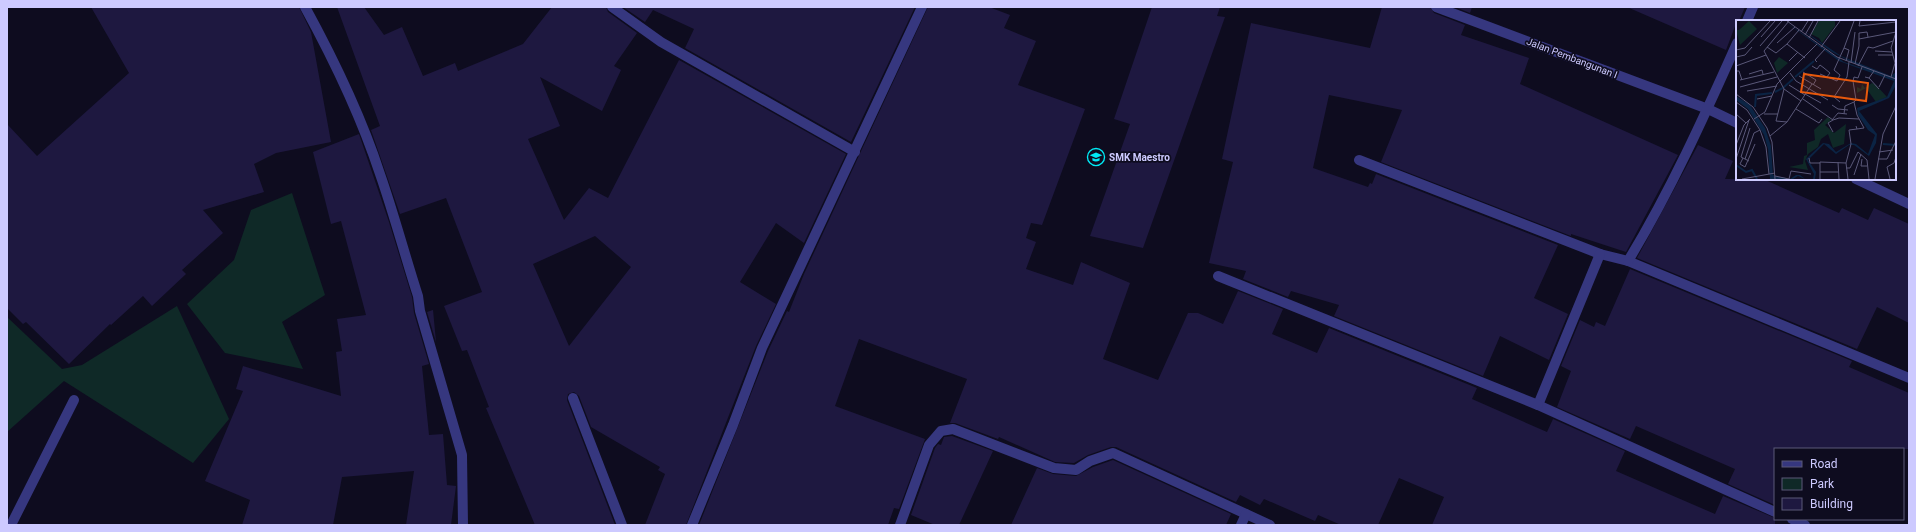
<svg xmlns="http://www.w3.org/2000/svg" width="1916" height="532" viewBox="0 0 1916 532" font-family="Roboto,sans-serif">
	<rect width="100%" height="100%" fill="#0e0c1f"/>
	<!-- green -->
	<g fill="#0f2927">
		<polygon points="292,193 325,295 282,322 303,369 225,353 187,304 234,260 251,210"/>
		<polygon points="177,306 229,419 193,463 64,381 7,432 7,317 62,369 82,365"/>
	</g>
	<!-- building -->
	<g fill="#1e1840" fill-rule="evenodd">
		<polygon points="91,7 299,7 311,32 331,142 276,153 254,164 264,192 203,210 223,233 182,270 186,274 152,306 143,296 111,325 110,324 69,364 26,322 23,324 7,308 7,124 37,156 129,73"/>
		<path d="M337,7H364L384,35L402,27L423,76L455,63L458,71L523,44L552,7H606L608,12L637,33L614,66L621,70L602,111L540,77L560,126L528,139L564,220L589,188L608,198L679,60L846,154L804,243L776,223L740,282L776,304L756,346L686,525H645L665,474L658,470L660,467L591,427L579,396L574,392L568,394L567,400L615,525H535L486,408L489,407L467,350L462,351L444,306L482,292L446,198L400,214L371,130L380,126ZM595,236L631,267L569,346L533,264Z"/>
		<polygon points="623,7 915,7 851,142 685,48 694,29 653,10 645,22"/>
		<polygon points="928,7 989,7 1010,15 1004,28 1036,41 1018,85 1085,109 1042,225 1031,223 1026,238 1036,242 1026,269 1073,285 1081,262 1130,283 1103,359 1158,380 1188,313 1198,313 1223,324 1238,291 1283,309 1272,334 1317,353 1329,328 1477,388 1472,399 1547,432 1553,419 1625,451 1616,471 1671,495 1715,514 1723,496 1775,518 1775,525 1432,525 1444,497 1399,478 1378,525 1341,525 1318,515 1315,521 1264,499 1260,505 1240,495 1236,502 1116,447 1111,447 1088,455 1074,463 1055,462 999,437 998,439 955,423 950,423 967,379 859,339 835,406 925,439 899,509 894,508 888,525 699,525 768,351 787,311 789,312 804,274"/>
		<polygon points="1152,7 1220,7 1217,16 1225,17 1143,248 1090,236 1130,124 1114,119"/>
		<polygon points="1382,7 1430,7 1434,13 1465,25 1461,35 1529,58 1520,84 1678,155 1626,252 1571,234 1571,236 1381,162 1402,110 1329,95 1313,168 1368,187 1370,183 1372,184 1376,174 1558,245 1534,298 1568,314 1549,360 1500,336 1483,376 1334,316 1339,305 1291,291 1288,297 1243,279 1246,271 1209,263 1233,162 1222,159 1251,23 1370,48"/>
		<polygon points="1455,7 1472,7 1470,13"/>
		<polygon points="1627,7 1745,7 1739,21 1737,21 1726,50"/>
		<polygon points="359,134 389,222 412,297 414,313 429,364 422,366 429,435 443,434 447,485 456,486 451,525 406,525 414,471 342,477 333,525 242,525 250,500 205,481 243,391 236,389 243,366 341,396 336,352 342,351 337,319 366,315 341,221 331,224 313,152"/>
		<polygon points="1698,145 1733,161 1725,179 1763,179 1839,213 1842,208 1868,220 1874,208 1909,224 1909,323 1877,307 1857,349 1637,258"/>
		<polygon points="1630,269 1852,361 1849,367 1909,393 1909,449 1775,449 1775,505 1728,484 1735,469 1636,426 1630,439 1557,407 1571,371 1561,366 1580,320 1594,327 1596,322 1605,326"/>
		<polygon points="433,310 436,342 427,312"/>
		<polygon points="952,436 993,451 959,525 935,525 911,515 935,448 938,444 941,445 944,437"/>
		<polygon points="1113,460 1231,514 1226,525 1011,525 1037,468 1053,474 1076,476 1093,467"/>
	</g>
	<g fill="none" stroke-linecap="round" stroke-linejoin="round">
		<!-- minor -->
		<g stroke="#36377f" stroke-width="10">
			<path d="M305,7C334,60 361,116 380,174C394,214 405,256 418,296L420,311L462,455L463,525"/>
			<polyline points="612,7 661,42 855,152"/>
			<polyline points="1436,7 1708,109 1737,123"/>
			<polyline points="1747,21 1753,7"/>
			<polyline points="1359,160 1600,254 1628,261 1909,378"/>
			<polyline points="1856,179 1909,204"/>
			<polyline points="1600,254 1538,405 1775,512"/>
			<path d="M1628,261C1670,192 1704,117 1737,43"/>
			<polyline points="1218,276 1538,405"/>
			<polyline points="573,398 622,525"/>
			<polyline points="1792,519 1805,525"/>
			<polyline points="11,525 74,400"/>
			<polyline points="692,525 733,425 762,348 922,7"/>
			<polyline points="900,525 929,445 941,431 953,429 1054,468 1076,470 1090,461 1113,453 1270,525"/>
			<polyline points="1241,525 1246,514"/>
		</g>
	</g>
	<!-- icons -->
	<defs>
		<g id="school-ring" transform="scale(0.9)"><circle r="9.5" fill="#0e0c1f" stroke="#00eaf5" stroke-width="1.5"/><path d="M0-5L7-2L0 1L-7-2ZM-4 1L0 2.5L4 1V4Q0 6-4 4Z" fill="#00eaf5"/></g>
	</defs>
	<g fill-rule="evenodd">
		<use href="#school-ring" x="1096" y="157"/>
	</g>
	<g text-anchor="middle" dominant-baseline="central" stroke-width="3.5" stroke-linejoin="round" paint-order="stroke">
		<!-- street labels -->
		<g font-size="10" fill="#cdcaff" stroke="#0e0c1f">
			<text transform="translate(1572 58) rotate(21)">Jalan Pembangunan I</text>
		</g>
		<!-- poi labels -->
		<g font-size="10" font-weight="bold" fill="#cdcaff" stroke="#0e0c1f" text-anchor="start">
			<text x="1109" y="157">SMK Maestro</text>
		</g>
	</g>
	<!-- overview -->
	<g transform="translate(1736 20)">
		<rect width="160" height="160" fill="#0e0c1f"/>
		<path d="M13,1L21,9L4,25L0,10H3ZM83,1H99V6L86,23L83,18L75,14ZM43,37L52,43L41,53L38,43ZM136,63L140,65L151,77L140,82L130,68L121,73V67L125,69L126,64L129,68ZM92,97L95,100L89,105L98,113L110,104L108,124L97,128L92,114L85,119L82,127L72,134L69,141L72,150L53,147L67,144L68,136L71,135V123L79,120L78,110Z" fill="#0f2927"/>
		<path d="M48,1L108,42L129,49L96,32L61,6L105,36L155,56L160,52V65L153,78L123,91L141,114L140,123L133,136L118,125H113L100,134L88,124L72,140L80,152L79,159H77L78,154L70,139L87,123L93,124L100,132L115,123L120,124L132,134L139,115L132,110L122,95L121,88L151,77L158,61L103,41ZM0,76L14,85L29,108L35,126L37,155L54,159L60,155H64L69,159L62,156L57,159H34L32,129L28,115L12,89L0,80Z" fill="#0b2444"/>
		<path fill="none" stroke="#0b2444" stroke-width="2" d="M59,57L78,41M39,72L47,68L57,59M19,87L20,75L36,73M147,124L160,125M0,145L10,152L16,150L21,159"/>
		<path fill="none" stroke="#5a5879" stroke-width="1" d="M51,1L101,37L160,59M124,1L123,6L160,2M63,10L51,24L69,38M65,12L72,1M69,15L77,1M25,17L39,1M73,18L82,1M123,19L160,12M41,23L59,7M24,26L46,1M31,27L40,33L51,24M85,27L104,1M0,30L9,28L34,1M139,31L156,32M142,35H157M0,37L9,35L16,27M53,41L62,32M110,41L113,30L108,28L118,1M81,42L79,40L89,29M115,43L119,12M119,44L123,26V13L131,12L132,17M0,46L30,35M76,46L81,49L84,45L88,48L94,53L90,58M122,46L132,27L137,28L157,21M0,51H3L6,60M67,52L80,60L77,65M54,53L60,61L92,80M13,54L26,50L27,54M84,54L101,61L104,55L98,50L108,28M63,56L85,69M129,57L133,58L138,51M155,57L159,43L155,28L160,12M133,58L143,69M4,60L38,52M53,65L69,75M4,67L41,57M143,67L149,55M48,69L65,81M11,71L41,66M0,74L17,87L31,108L36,122L39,159M69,74L85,83M21,79L36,76M67,79L97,100M0,82L11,90L24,110L30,127L33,154M104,82L98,77L111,57L113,42M118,82L120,80L117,61L118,57L122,58L126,47M96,85L102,89L112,90M60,89L83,103L86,99M0,94L10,103M28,94H42M108,94L109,86L118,82L121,95L128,108L121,109L120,106M18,99L29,92L41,64L81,24M96,100L102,93L111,94M51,102L40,101L48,69L28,31L53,1M97,112L92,103L97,100L103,98L123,99M34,116L51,102L76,64M0,125L8,105L14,99M143,132L157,130M7,138L4,144L9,147L19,124M73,138L74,143H84M0,139L13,100M9,139L18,113L24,110M126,139L125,146H131M142,139H151L160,121M13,141L5,137L14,108M102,142L103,159M110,148H114L122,132L131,140L133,159M84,152H103M118,155L125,134M39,156L53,159L55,151L75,154M6,159L39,153M84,159V142L110,143M112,159L110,143L115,124L113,110L121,109M139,159L147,114L160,86M154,159L151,147L158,143L160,137"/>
		<path fill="#e8590c" fill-opacity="0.15" stroke="#e8590c" stroke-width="2" d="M68,54L132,63L130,81L65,72Z"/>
		<rect width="160" height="160" fill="none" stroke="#cdcaff" stroke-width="2"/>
	</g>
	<!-- border -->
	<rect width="1916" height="532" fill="none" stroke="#cdcaff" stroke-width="16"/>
	<!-- legend -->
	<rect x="1774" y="448" width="130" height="72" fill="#0e0c1f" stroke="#5a5879"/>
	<rect x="1782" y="461" width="20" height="6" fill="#36377f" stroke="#5a5879"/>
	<text x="1810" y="468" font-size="12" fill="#cdcaff">Road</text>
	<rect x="1782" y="478" width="20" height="12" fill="#0f2927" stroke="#5a5879"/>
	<text x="1810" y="488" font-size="12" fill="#cdcaff">Park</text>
	<rect x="1782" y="498" width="20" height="12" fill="#1e1840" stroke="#5a5879"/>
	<text x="1810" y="508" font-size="12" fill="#cdcaff">Building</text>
</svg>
